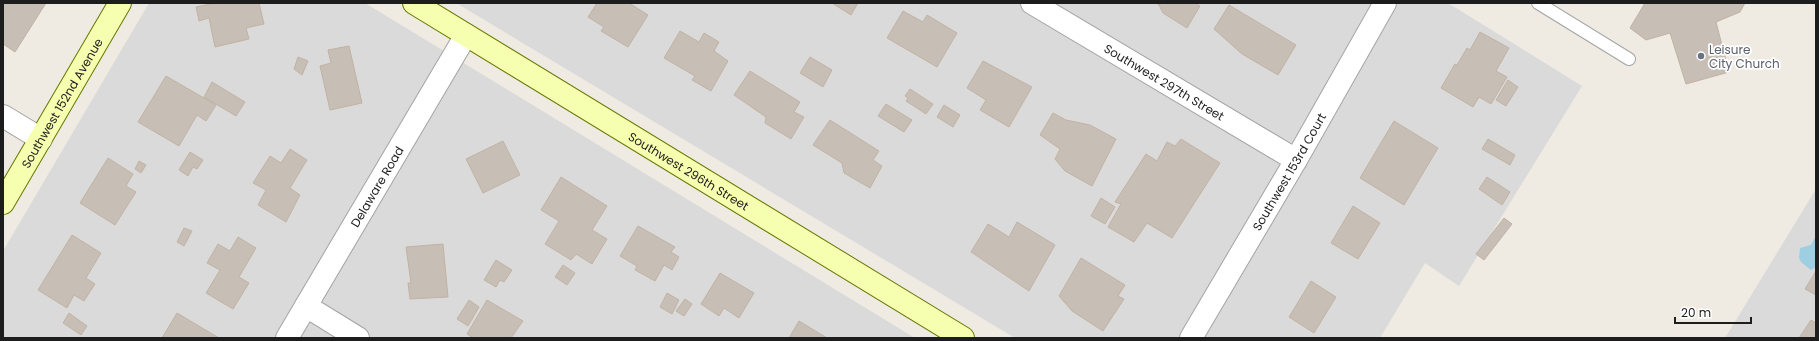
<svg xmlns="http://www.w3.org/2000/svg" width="1819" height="341" viewBox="0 0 1819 341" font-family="Poppins,sans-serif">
	<rect width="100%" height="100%" fill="#efebe2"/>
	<!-- residential -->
	<g fill="#dbdada">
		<polygon points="149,3 365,3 915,338 3,338 3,251"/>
		<polygon points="456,3 1448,3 1582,86 1459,286 1425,263 1380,338 1015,338"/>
		<polygon points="1816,189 1816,338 1725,338"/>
	</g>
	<!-- water -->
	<polygon fill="#9ecee1" points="1816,235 1816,267 1811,270 1801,262 1799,258 1800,248 1811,245"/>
	<!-- building -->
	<g fill="#c7beb5" stroke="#c2b2a3">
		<polygon points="3,3 46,3 15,52 3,44"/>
		<polygon points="215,3 259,3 264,24 246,28 249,39 215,47 209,18 199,21 196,7"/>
		<polygon points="597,3 629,3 648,15 628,47 601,31 604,27 588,17"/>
		<polygon points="832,3 858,3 851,15"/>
		<polygon points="1156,3 1195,3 1200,6 1187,28 1163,13 1159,5"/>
		<polygon points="1645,3 1745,3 1740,12 1716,22 1729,72 1686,84 1670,33 1646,40 1630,28"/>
		<polygon points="1229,5 1296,45 1278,75 1242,54 1214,29"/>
		<polygon points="903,11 923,22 927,15 957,33 937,67 887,38"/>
		<polygon points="680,31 699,42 704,33 719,42 714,51 728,61 711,91 692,80 695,76 664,58"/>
		<polygon points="1480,32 1509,48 1496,71 1507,77 1491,104 1479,97 1473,107 1441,88 1455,64 1457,65 1467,48 1470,50"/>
		<polygon points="349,46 362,103 330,110 320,66 331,63 328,50"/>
		<polygon points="298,57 308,61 302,75 294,69"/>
		<polygon points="810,57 832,70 823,87 800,73"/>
		<polygon points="983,61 1032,87 1009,127 980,110 986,100 967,88"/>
		<polygon points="750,71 800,102 794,112 804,117 791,139 765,123 766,117 734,95"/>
		<polygon points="166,76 216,105 206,121 197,115 179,146 138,122"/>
		<polygon points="1508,80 1518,87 1506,106 1496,100"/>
		<polygon points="212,82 245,102 236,116 204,97"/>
		<polygon points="910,89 933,104 926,114 906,101 908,98 905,96"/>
		<polygon points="886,104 912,120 904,132 878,116"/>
		<polygon points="944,105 960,115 953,127 937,117"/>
		<polygon points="1053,113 1066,120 1090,125 1116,139 1092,186 1065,171 1055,159 1060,149 1040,135"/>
		<polygon points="830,120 879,151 873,160 882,166 870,188 844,173 842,163 813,145"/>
		<polygon points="1394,121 1438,148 1404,205 1360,178"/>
		<polygon points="1181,139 1220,163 1172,238 1147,223 1134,242 1108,227 1121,204 1115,202 1146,154 1157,161 1167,142 1175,146"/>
		<polygon points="1488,139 1515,155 1510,165 1482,149"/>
		<polygon points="503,141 520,175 483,193 466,159"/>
		<polygon points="290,149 307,160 290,188 300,195 286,222 258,205 266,190 253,183 270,156 281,163"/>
		<polygon points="190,152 203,160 197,169 193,167 188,176 179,170"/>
		<polygon points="108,158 133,174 126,186 136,192 115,225 80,203"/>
		<polygon points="139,161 146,165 141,173 135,169"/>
		<polygon points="561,177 607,206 592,230 607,239 592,264 576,254 571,260 545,244 559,221 541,210"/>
		<polygon points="1487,177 1510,192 1502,205 1479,189"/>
		<polygon points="1101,198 1115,207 1105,224 1091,216"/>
		<polygon points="1353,206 1380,223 1358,259 1331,243"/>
		<polygon points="1504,218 1512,224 1484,260 1476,254"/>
		<polygon points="1017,222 1055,245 1029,291 971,252 988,224 1009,237"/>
		<polygon points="638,226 675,247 671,252 679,257 672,270 664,265 655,281 635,270 637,266 620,256"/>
		<polygon points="184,228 192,231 184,246 177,242"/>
		<polygon points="72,235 101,253 86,278 95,284 84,301 74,295 67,308 38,290"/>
		<polygon points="238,237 256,248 239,277 249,283 233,309 206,293 220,270 207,263 218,244 230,251"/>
		<polygon points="443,244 448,297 410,299 408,283 411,283 406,247"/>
		<polygon points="1081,258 1125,285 1118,296 1124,299 1103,331 1072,311 1059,296"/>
		<polygon points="496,260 512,270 504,282 500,280 496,287 484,280"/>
		<polygon points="563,265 575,273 567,285 555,277"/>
		<polygon points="1816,271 1816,295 1805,289"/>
		<polygon points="720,273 754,293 739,318 724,308 719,316 701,304"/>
		<polygon points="1311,281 1336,297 1314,333 1289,317"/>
		<polygon points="667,293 679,300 672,314 660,307"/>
		<polygon points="685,299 692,304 684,316 676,311"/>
		<polygon points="469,300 479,307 468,326 457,319"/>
		<polygon points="487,300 523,321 511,338 473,338 467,334"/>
		<polygon points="69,313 87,326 81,335 63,323"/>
		<polygon points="177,313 219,338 162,338"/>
		<polygon points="1811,320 1816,323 1816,338 1799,338"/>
		<polygon points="799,321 827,338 789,338"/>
	</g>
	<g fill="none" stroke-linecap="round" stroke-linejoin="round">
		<!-- lane casing -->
		<g stroke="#a4a4a4" stroke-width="14">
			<polyline id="lane" points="1538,3 1629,59"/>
		</g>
		<!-- street casing -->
		<g stroke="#a4a4a4" stroke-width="24">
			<g id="street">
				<path id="s1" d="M1032,3L1296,160"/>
				<polyline points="3,116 41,139"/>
				<polyline points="306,306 358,338"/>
				<path id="s2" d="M287,338L466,35"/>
				<path id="s3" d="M1191,338L1296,160L1385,3"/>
			</g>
		</g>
		<!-- secondary casing -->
		<g stroke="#647800" stroke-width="24">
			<g id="secondary">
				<path id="s4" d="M414,3L963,338"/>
				<path id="s5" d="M3,203L120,3"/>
			</g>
		</g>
		<!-- lane -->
		<use href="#lane" stroke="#fff" stroke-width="12"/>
		<!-- street -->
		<use href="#street" stroke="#fff" stroke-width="22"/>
		<!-- secondary -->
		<use href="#secondary" stroke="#f6ffb0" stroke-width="22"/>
	</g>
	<!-- markers -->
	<circle fill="#6b7280" stroke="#fff" stroke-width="1.5" cx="1701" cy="56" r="4"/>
	<g text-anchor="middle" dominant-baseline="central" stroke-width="3.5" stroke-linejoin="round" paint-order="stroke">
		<!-- worship labels -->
		<g font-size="12" fill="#5b616d" stroke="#fff" text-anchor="start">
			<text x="1709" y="49">Leisure<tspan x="1709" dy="14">City Church</tspan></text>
		</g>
		<!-- street labels -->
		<g font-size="12" fill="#1d1d1d" stroke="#fff">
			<text stroke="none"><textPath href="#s1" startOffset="154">Southwest 297th Street</textPath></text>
			<text stroke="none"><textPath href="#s5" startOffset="116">Southwest 152nd Avenue</textPath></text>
			<text stroke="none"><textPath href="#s4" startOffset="322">Southwest 296th Street</textPath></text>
			<text stroke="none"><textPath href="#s3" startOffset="193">Southwest 153rd Court</textPath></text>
			<text stroke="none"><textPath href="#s2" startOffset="176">Delaware Road</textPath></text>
		</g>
	</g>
	<!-- border -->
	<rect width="1819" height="341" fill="none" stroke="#1d1d1d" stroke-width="8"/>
	<!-- scale -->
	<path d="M1675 317v6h76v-6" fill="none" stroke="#1d1d1d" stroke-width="2"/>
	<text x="1681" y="317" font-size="12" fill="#1d1d1d" stroke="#ffffff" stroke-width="3" paint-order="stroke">20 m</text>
</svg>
